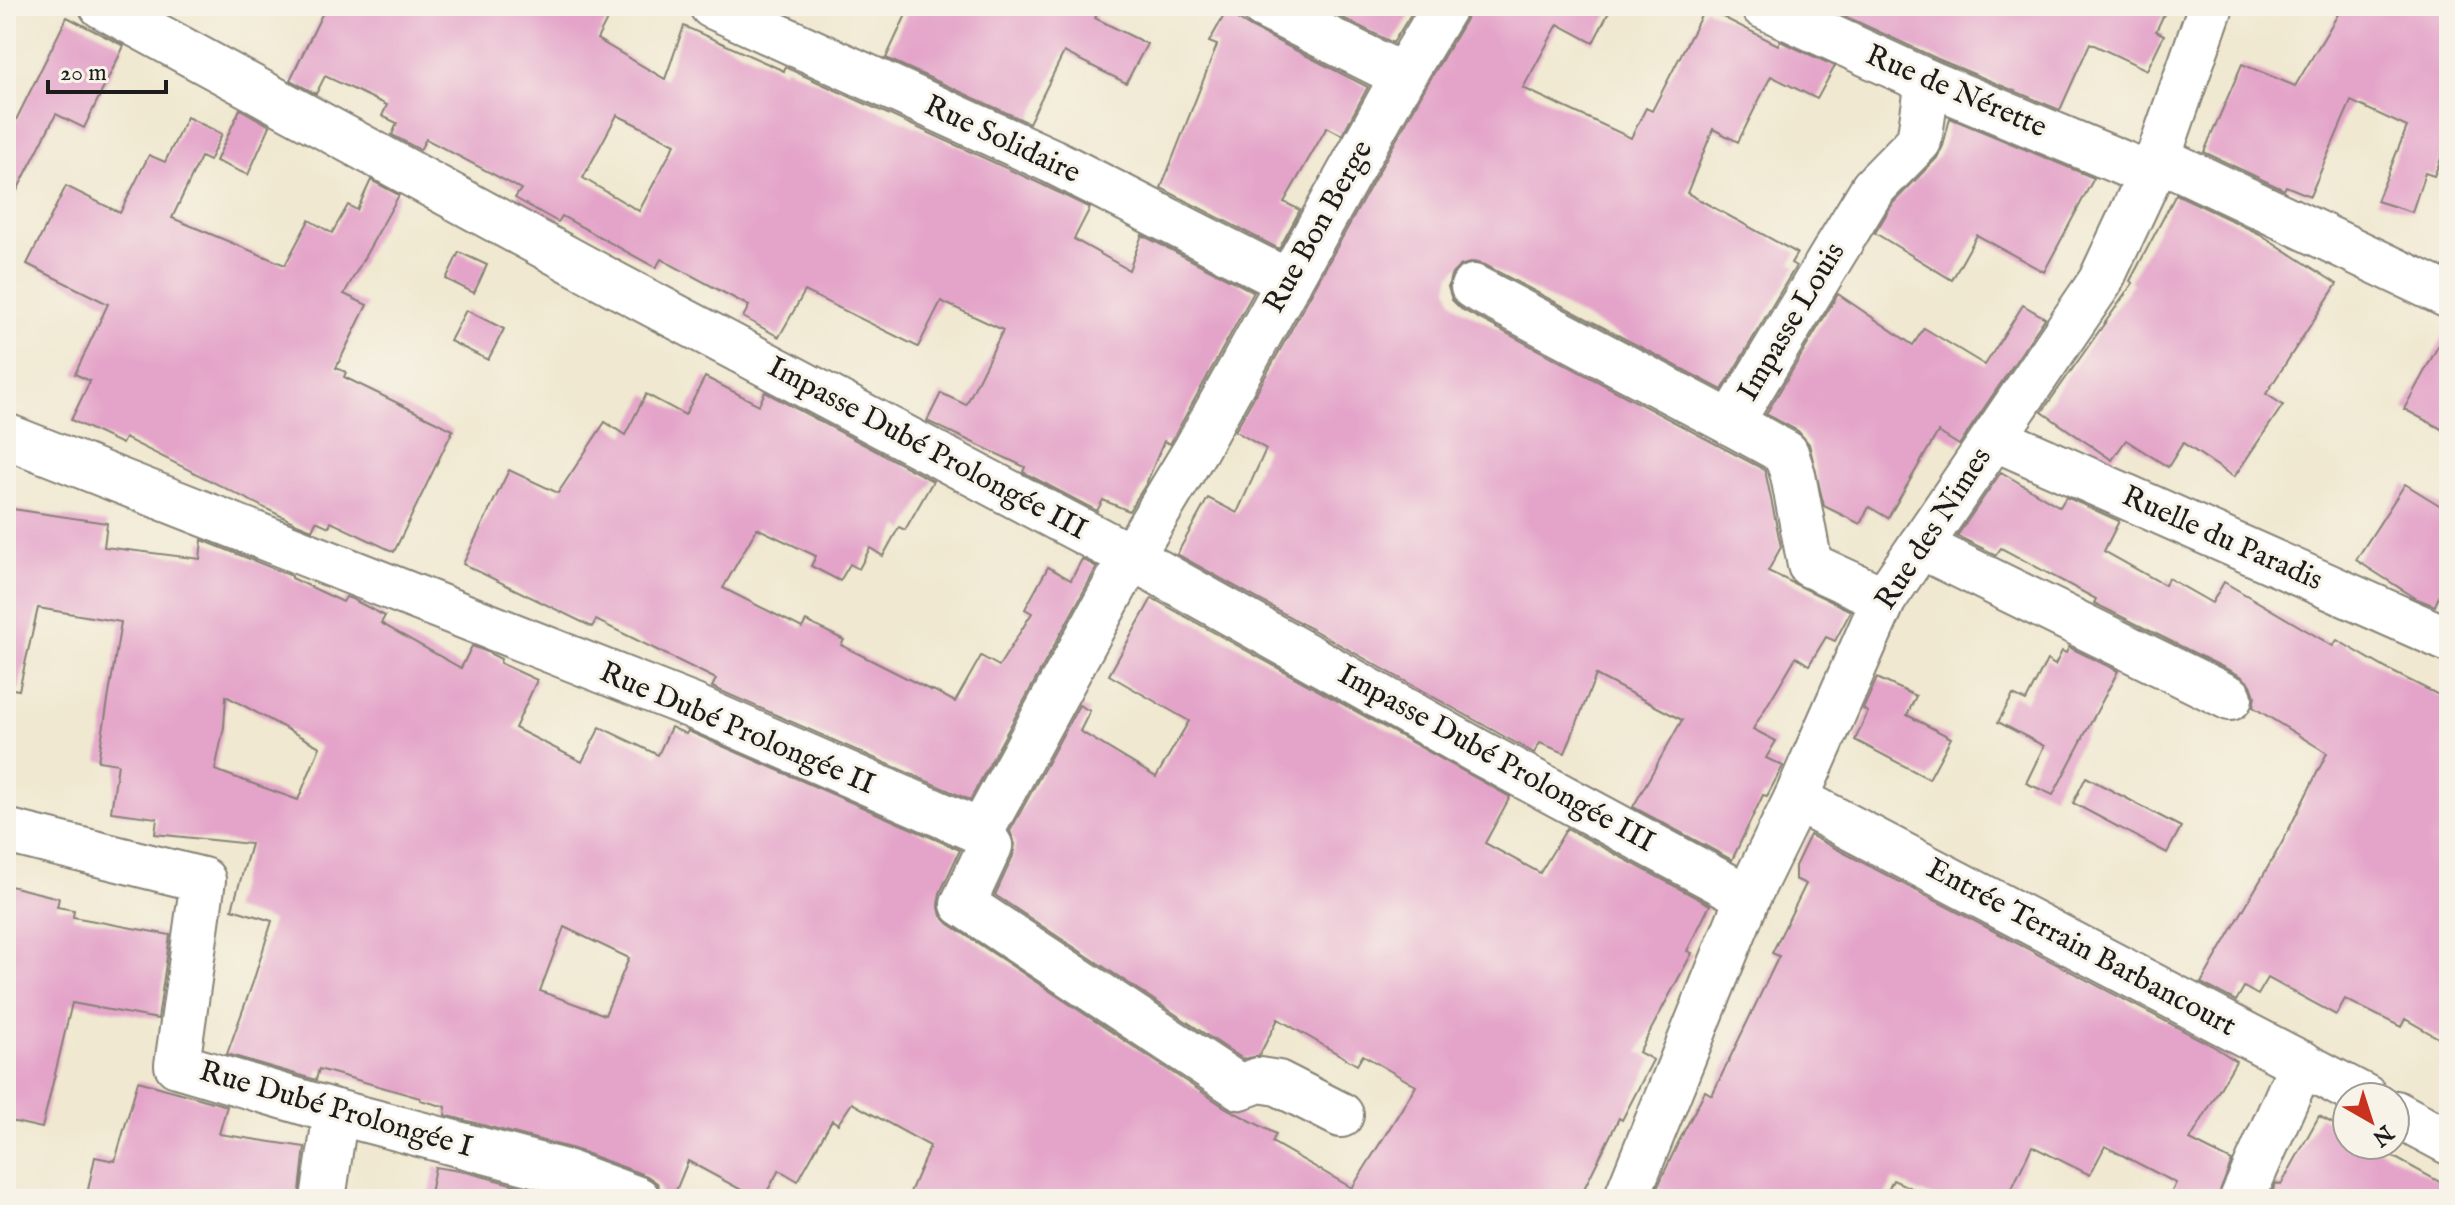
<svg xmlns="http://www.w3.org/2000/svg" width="2455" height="1205" viewBox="0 0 2455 1205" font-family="'IM FELL English',serif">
	<rect width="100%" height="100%" fill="#f7f3e8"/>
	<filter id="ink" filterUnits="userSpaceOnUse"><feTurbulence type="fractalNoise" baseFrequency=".0125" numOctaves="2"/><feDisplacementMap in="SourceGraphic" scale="16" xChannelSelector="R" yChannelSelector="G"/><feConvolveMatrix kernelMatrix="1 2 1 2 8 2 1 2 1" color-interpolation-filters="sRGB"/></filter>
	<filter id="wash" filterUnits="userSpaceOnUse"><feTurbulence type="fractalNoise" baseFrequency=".006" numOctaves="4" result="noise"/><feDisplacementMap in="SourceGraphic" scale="32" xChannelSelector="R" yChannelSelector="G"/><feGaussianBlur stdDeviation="1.8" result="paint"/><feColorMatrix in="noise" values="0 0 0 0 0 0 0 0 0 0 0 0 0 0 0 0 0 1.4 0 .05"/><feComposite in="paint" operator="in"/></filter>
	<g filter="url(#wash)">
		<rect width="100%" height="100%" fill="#f0e8d0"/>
		<g id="blocks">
			<!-- building -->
			<g fill="#e4a4c9" fill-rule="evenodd">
				<path d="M326,6H614L597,39L665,79L684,26L784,71L785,67L1041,184L1090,208L1074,239L1129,270L1142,235L1254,292L1170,444L1164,441L1146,484L1129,511L1103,500L1097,511L1023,472L1025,467L927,421L941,393L966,405L1003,330L941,301L918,347L805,291L779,337L743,317L749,306L661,259L656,268L562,216L558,222L515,198L521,189L426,139L420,150L392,135L397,123L382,116L387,105L325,76L316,94L290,80ZM617,115L675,144L639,211L583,178Z"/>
				<polygon points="910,6 1101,6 1095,18 1147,44 1126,83 1064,52 1029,123 886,58"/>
				<polygon points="1319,6 1416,6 1393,43"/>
				<polygon points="1470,6 1612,6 1593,43 1558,24 1523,88 1631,138 1646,108 1652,111 1705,8 1778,45 1780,41 1835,66 1817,99 1771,76 1738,142 1713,129 1687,193 1797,253 1791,263 1796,266 1722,390 1485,265 1473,262 1460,266 1451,275 1448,287 1452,300 1461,309 1765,470 1781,547 1768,571 1851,611 1835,641 1826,637 1809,665 1796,657 1753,729 1776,741 1766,758 1783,766 1767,796 1763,795 1732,860 1633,807 1682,720 1596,675 1565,753 1540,743 1534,753 1177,554 1208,498 1237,513 1266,449 1235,431 1425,88 1466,19"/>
				<polygon points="1823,6 2168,6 2156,31 2164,35 2147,70 2090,43 2060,110 1938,59"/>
				<polygon points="2343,6 2449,6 2449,139 2434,176 2425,173 2412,212 2377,201 2407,127 2351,101 2310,196 2286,186 2284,190 2204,152 2242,64 2295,86"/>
				<polygon points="1226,12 1252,28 1368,87 1342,135 1327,127 1284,202 1300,210 1279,249 1161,188 1217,45 1209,42"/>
				<polygon points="67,17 124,46 84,128 56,114 6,212 6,140"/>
				<polygon points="240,109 270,126 248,175 216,161"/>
				<polygon points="187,117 222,134 209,161 201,157 172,218 285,265 309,220 332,233 348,205 357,210 371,180 399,195 344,294 367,305 336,368 346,372 344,377 453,430 394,552 331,522 329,527 316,521 312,530 297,524 125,438 122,444 71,420 90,381 75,374 108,304 27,264 66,186 120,213 149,155 165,162"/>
				<polygon points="1950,118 2094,178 2044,272 1977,235 1952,280 1875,233 1893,203 1937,158 1943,146"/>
				<polygon points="2176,194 2260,234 2337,284 2266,394 2283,405 2234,477 2183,443 2168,467 2126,440 2112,460 2042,412 2133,283 2130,281"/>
				<polygon points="459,252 487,265 474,293 446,279"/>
				<polygon points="1838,294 1913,345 1924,328 1985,365 2023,305 2045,318 1959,445 1938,432 1888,518 1869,507 1860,524 1824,506 1809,444 1798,431 1766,414"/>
				<polygon points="466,310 504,329 488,360 450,341"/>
				<polygon points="2449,326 2449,433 2404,409"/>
				<polygon points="705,377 759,405 765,392 933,481 905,530 899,527 883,556 870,548 859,569 850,564 840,581 811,566 816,556 757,528 723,588 802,628 806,621 844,640 841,645 932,691 933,690 955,702 981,656 999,666 1032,613 1025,609 1048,567 1071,580 1082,559 1097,567 970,800 712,687 716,679 596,620 592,627 463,564 509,470 558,493 605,422 625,435 646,394 685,415"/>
				<polygon points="2001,472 2060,507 2066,497 2119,521 2104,551 2165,585 2168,578 2212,603 2224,582 2333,646 2337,640 2387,669 2449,700 2449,1044 2405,1019 2401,1027 2345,999 2336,1015 2268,978 2258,995 2244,987 2236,1001 2201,983 2283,841 2327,753 2253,707 2255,696 2251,685 2241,676 2094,603 2096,599 2001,548 1996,555 1957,536"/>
				<polygon points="2405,484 2449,511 2449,572 2435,606 2417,599 2356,560"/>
				<path d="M6,508L107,523L104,547L200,559L202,540L292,576V578L343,602L346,597L352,599L385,616L381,623L461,668L472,646L485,651L501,659L500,663L537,680L515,728L582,762L600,727L658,755L671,727L686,734L688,731L960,850L940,893L938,904L941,916L949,924L1226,1108L1276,1134L1272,1142L1352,1188L1416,1086L1363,1055L1357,1065L1278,1019L1259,1056L1243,1059L995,895L1013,856L1015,844L1010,831L1079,705L1090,711L1080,731L1156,777L1189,721L1109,675L1152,598L1510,797L1485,843L1540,873L1567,828L1710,905L1687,951L1692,953L1639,1052L1653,1060L1622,1120L1619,1118L1579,1199H907L930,1146L852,1103L838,1124L832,1120L798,1181L779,1170L763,1199H758L688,1161L673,1198L662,1194L657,1183L647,1176L574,1149L445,1115L446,1107L420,1100V1098L319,1069L316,1080L227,1054L253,982L272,921L232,909L251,844L155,834L157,818L111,812L118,764L98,761L121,622L38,608L19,690L6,688ZM226,696L320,747L298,800L215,770L224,727ZM564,927L629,958L605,1015L540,991Z"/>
				<polygon points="2069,647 2118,671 2053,795 2026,783 2044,746 1998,722 2013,695 2026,701 2047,660 2055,665 2062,651 2066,653"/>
				<polygon points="1877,678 1916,696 1907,715 1951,738 1929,779 1855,740 1868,712 1863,709"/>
				<polygon points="2086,777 2181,827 2167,853 2073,803"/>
				<polygon points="1810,835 2213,1046 2236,1061 2190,1140 2232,1161 2217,1199 2168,1199 2176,1183 2105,1146 2090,1175 2032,1146 2007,1199 1936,1199 1893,1180 1884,1199 1658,1199 1662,1190 1657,1188 1677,1145 1705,1091 1712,1095 1779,956 1772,953 1806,884 1795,879 1795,866"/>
				<polygon points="6,885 59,898 57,907 74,910 73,917 170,935 158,1019 72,1003 42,1128 6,1120"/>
				<polygon points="138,1081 227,1106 219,1134 305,1147 299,1199 86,1199 95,1157 115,1161"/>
				<polygon points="2319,1116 2347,1131 2347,1145 2372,1145 2449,1187 2449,1199 2269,1199 2276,1183 2281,1185"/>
				<polygon points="435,1167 466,1172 566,1199 429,1199"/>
			</g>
		</g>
	</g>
	<g filter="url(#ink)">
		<use href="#blocks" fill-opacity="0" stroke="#868276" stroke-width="2"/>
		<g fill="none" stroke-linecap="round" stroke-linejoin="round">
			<!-- minor casing -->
			<g stroke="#868276" stroke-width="48">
				<g id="minor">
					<polyline points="102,6 616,285 1131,557 1477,751 1748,897"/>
					<polyline points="712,6 1052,161 1289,282"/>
					<polyline points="1263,6 1403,76"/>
					<polyline points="1763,6 1928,82 2151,175"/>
					<polyline points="2158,158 2449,296"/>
					<polyline points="1473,287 1731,423"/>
					<polyline points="6,436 692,706 981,832 990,846 963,904 1240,1087 1259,1080 1278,1083 1341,1115"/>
					<polyline points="1994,438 2449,640"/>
					<polyline points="1920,546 2230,698"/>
					<polyline points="1884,599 1810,565 1793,475 1786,453 1731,423 1873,188 1919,141 1928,82"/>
					<polyline points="1796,799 2365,1097"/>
					<polyline points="6,831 203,880 177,1065 336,1112 568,1173 638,1199"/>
					<polyline points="981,832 1131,557 1196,449 1403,76 1445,6"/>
					<polyline points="2395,1113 2449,1142"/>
					<polyline points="323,1199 336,1112"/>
					<polyline points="1626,1199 1748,897 1796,799 1884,599 2100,282 2158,158 2211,6"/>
					<polyline points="2242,1199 2302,1063"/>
				</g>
			</g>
			<!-- minor -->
			<use href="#minor" stroke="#fff" stroke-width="44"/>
		</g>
	</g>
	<g text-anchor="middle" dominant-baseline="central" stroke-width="6" stroke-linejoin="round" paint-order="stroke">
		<!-- street labels -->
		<g font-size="30" fill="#1c1c1c" stroke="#f7f3e8">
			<text transform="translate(1956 92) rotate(23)">Rue de Nérette</text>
			<text transform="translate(1002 140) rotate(25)">Rue Solidaire</text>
			<text transform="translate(1319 227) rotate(-61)">Rue Bon Berge</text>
			<text transform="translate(1792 322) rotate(-59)">Impasse Louis</text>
			<text transform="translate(927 449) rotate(28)">Impasse Dubé Prolongée III</text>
			<text transform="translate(1934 529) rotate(-57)">Rue des Nimes</text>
			<text transform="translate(2222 539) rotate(24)">Ruelle du Paradis</text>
			<text transform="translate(737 729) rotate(23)">Rue Dubé Prolongée II</text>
			<text transform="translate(1496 759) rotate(29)">Impasse Dubé Prolongée III</text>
			<text transform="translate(2081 948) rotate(28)">Entrée Terrain Barbancourt</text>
			<text transform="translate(336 1110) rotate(16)">Rue Dubé Prolongée I</text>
		</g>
	</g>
	<!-- margin -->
	<rect width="2455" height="1205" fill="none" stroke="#f7f3e8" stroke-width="32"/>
	<!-- north arrow -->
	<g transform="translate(2371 1121) rotate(141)"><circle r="38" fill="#f7f3e8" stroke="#9f9d96" stroke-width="2"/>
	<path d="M0-6L14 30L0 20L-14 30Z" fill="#c8321e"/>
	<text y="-12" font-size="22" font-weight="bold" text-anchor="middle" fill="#1c1c1c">N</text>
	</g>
	<!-- scale -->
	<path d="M48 80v12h118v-12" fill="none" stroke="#1c1c1c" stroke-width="4"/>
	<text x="60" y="80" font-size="24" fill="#1c1c1c" stroke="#f7f3e8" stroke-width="6" paint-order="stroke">20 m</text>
</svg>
